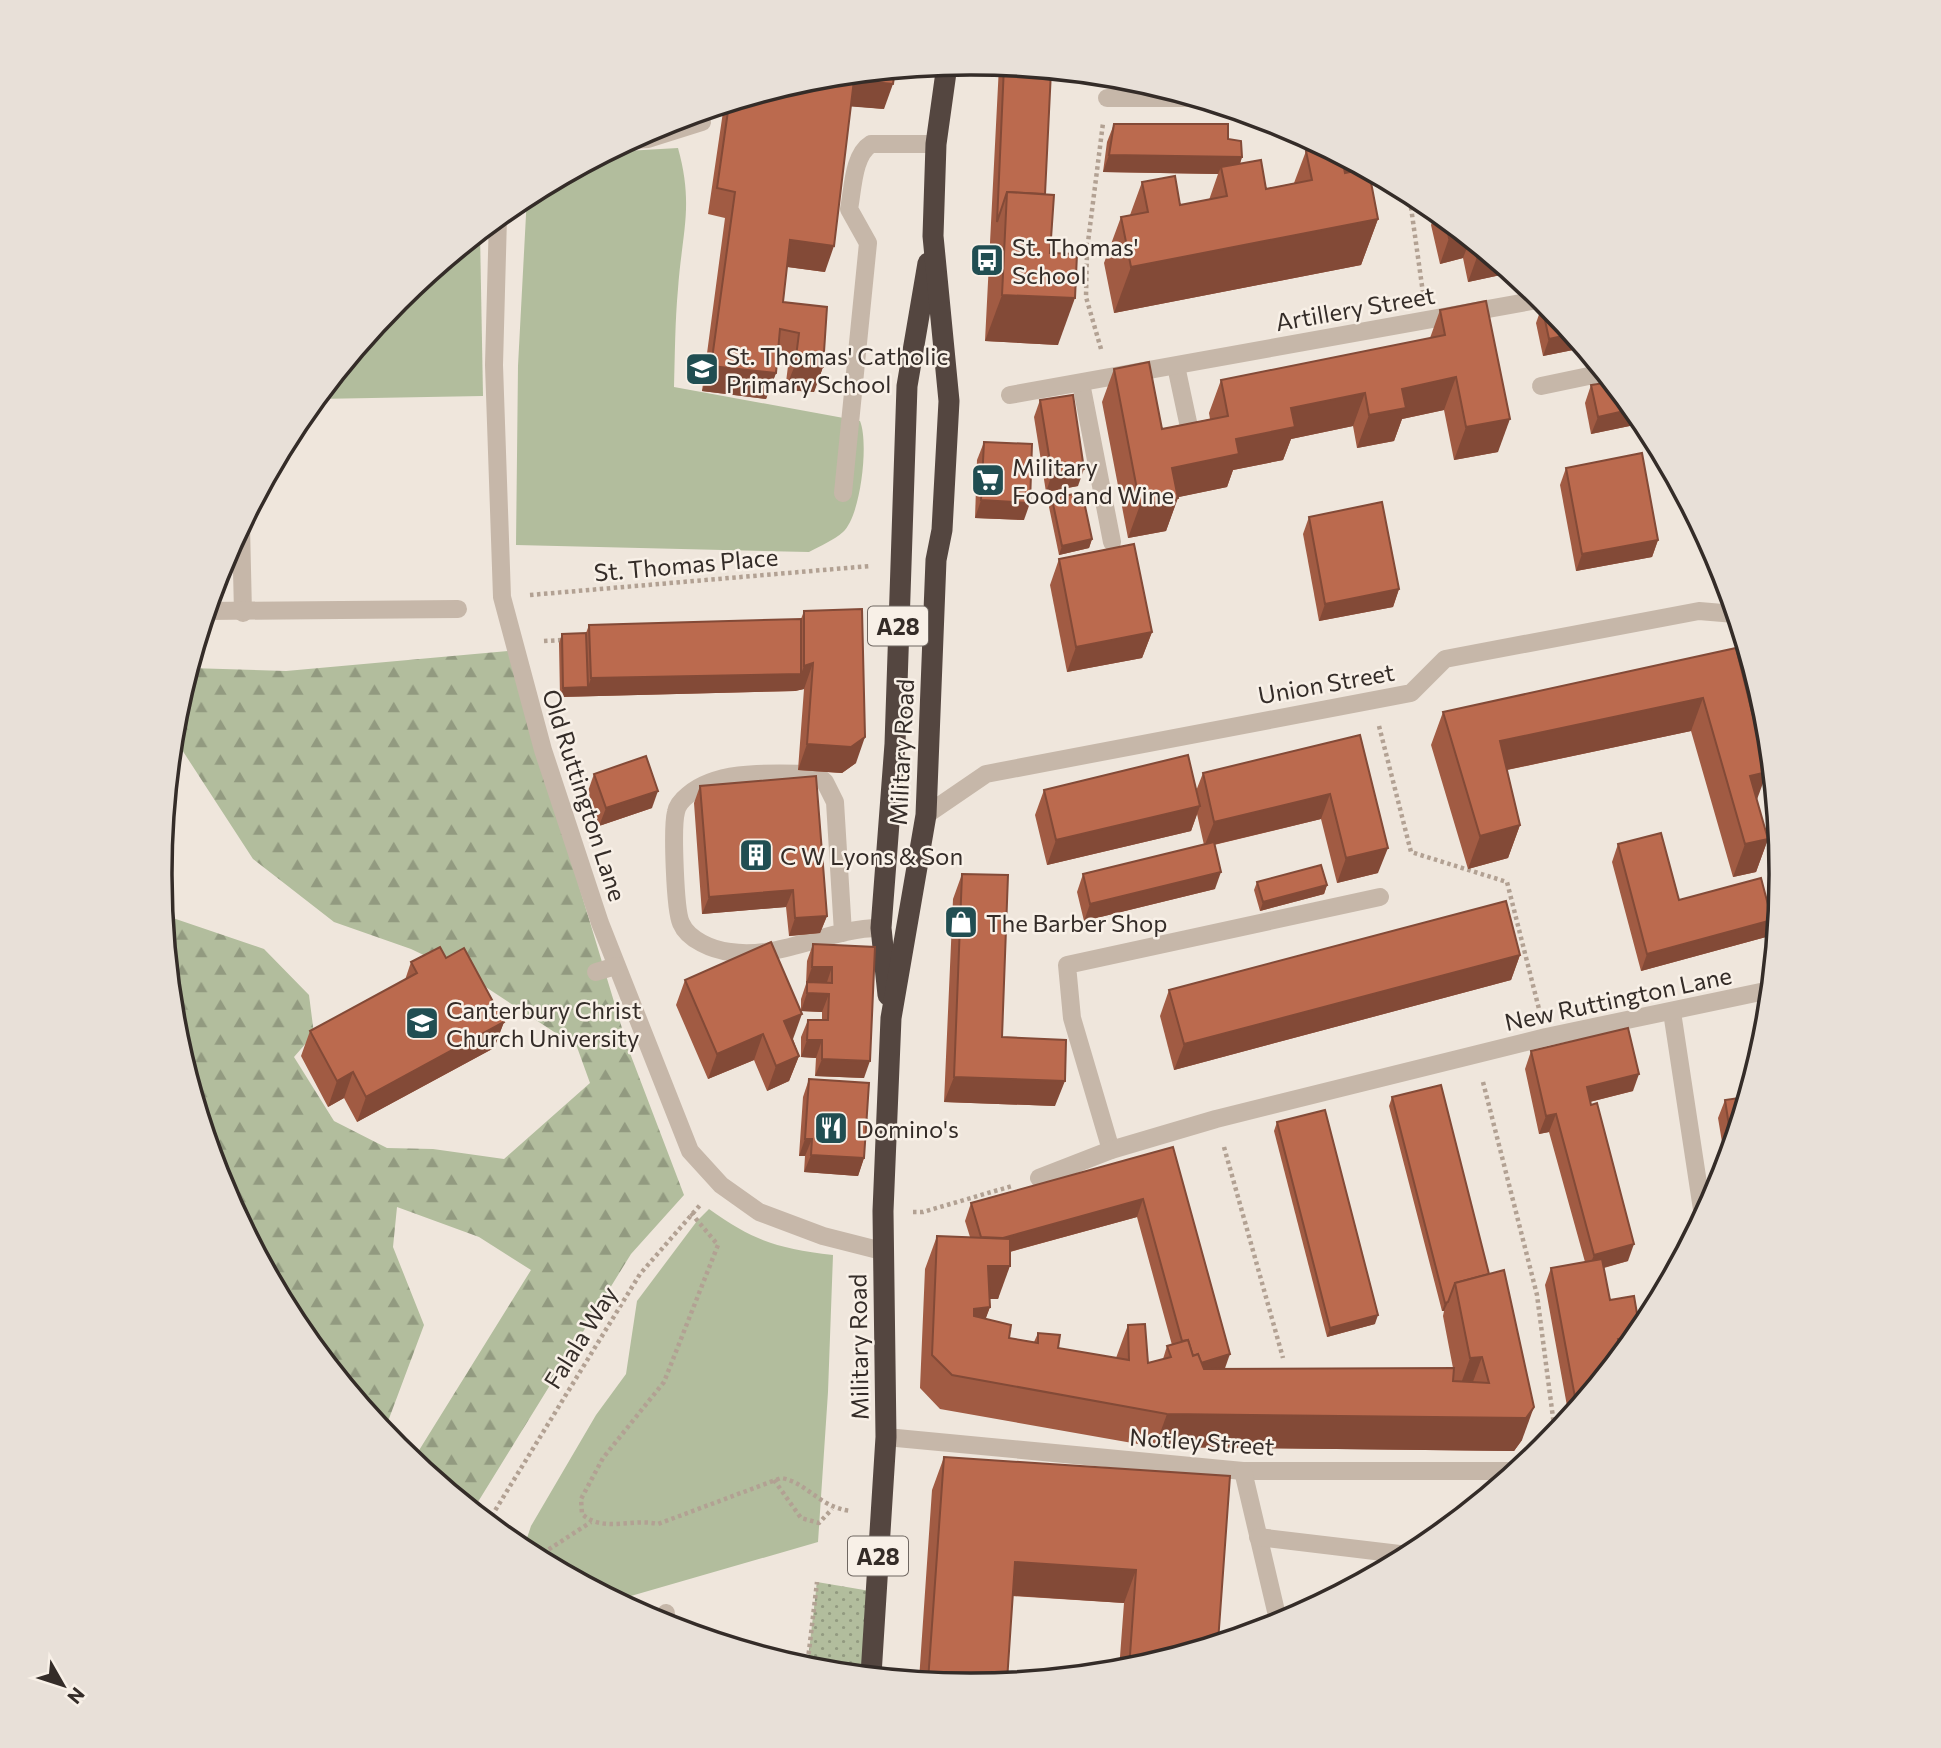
<svg xmlns="http://www.w3.org/2000/svg" width="1941" height="1748" viewBox="0 0 1941 1748" font-family="Commissioner,sans-serif">
	<defs>
		<pattern id="grass-dots" width="8" height="8" patternUnits="userSpaceOnUse" patternTransform="scale(1.75)"><rect width="8" height="8" fill="#b2bd9d"/><path d="M2 2h.1M6 6h.1" fill="none" stroke="#929a80" stroke-width="1.8" stroke-linecap="round"/></pattern>
		<pattern id="forest-firs" width="22" height="20" patternUnits="userSpaceOnUse" patternTransform="scale(1.75)"><rect width="22" height="20" fill="#b2bd9d"/><path d="M5 1l3.5 6h-7zM16 11l3.5 6h-7z" fill="#929a80"/></pattern>
	</defs>
	<rect width="100%" height="100%" fill="#efe6dc"/>
	<!-- grass -->
	<polygon fill="url(#grass-dots)" points="817,1582 876,1592 871,1675 807,1668"/>
	<!-- forest -->
	<polygon fill="url(#forest-firs)" points="508,651 628,1048 684,1195 631,1254 473,1510 413,1460 531,1270 479,1237 397,1207 393,1247 424,1325 384,1432 296,1324 221,1184 175,1032 164,915 264,949 309,995 314,1034 294,1057 334,1121 387,1148 433,1149 504,1159 590,1083 577,1047 472,978 411,949 334,922 253,859 173,736 175,715 190,668 286,671"/>
	<!-- park -->
	<g fill="#b2bd9d">
		<path d="M678,148C694,206 682,232 678,289C675,321 675,354 674,387L860,421C869,442 861,516 843,532C834,540 820,546 809,552L516,545L518,366L527,196L609,152Z"/>
		<polygon points="480,233 483,396 316,399 397,300"/>
		<path d="M709,1209C755,1242 778,1248 833,1255L828,1392L818,1542L617,1600L523,1550L531,1526L596,1415L626,1374L637,1301L697,1221Z"/>
	</g>
	<g fill="none" stroke-linecap="round" stroke-linejoin="round">
		<!-- path -->
		<g stroke="#b2a193" stroke-width="4.5" stroke-dasharray="3.5 3.5" stroke-linecap="butt">
			<polyline points="1409,193 1423,293"/>
			<polyline points="1101,349 1086,297 1087,250 1103,123"/>
			<polyline points="530,595 870,566"/>
			<polyline points="544,641 563,640"/>
			<polyline points="1379,726 1411,852 1507,882 1539,1009"/>
			<polyline points="1483,1082 1537,1295 1555,1433"/>
			<polyline points="1224,1147 1283,1358"/>
			<polyline points="913,1212 923,1212 1012,1186"/>
			<path d="M691,1213L718,1245L664,1382L603,1458L581,1499L582,1514C603,1533 632,1518 658,1524L781,1478C807,1482 818,1507 851,1511"/>
			<polyline points="774,1480 801,1518 819,1523 832,1509"/>
			<polyline points="488,1522 640,1274 701,1204"/>
			<polyline points="537,1557 591,1522"/>
			<polyline points="770,1657 807,1659"/>
			<polyline points="807,1668 817,1582"/>
		</g>
		<!-- minor -->
		<g stroke="#c6b7a9" stroke-width="18">
			<polyline points="1107,98 1192,98"/>
			<polyline points="632,140 648,139 702,122"/>
			<polyline points="498,217 494,365 502,597 543,750 600,923 690,1151 721,1185 759,1212 823,1236 882,1251"/>
			<polyline points="1176,366 1189,427"/>
			<polyline points="1081,383 1112,542"/>
			<polyline points="1541,386 1603,373"/>
			<polyline points="1010,395 1543,299"/>
			<path d="M843,493L868,243L849,209C853,189 853,155 871,144H936"/>
			<polyline points="241,526 243,613"/>
			<polyline points="207,611 458,609"/>
			<polyline points="926,815 986,774 1411,693 1445,659 1699,611 1735,614"/>
			<path d="M843,933L835,802L825,782L816,774C777,774 719,768 688,795C683,799 677,806 676,812C672,827 675,910 681,923C688,940 713,950 730,952C781,960 831,927 881,928"/>
			<polyline points="596,972 616,966"/>
			<polyline points="1672,1012 1703,1216"/>
			<polyline points="1111,1150 1072,1018 1067,965 1380,897"/>
			<polyline points="1039,1178 1111,1150 1216,1119 1546,1037 1770,990"/>
			<polyline points="886,1437 1243,1471 1515,1471"/>
			<polyline points="1243,1471 1279,1624"/>
			<polyline points="1258,1537 1408,1555"/>
			<polyline points="665,1625 666,1613"/>
		</g>
		<!-- highway -->
		<g stroke="#544640" stroke-width="21">
			<polyline points="888,995 881,928 895,744 907,386 928,263"/>
			<polyline points="871,1675 886,1437 883,1211 891,1018 926,815 936,560 942,530 949,401 933,236 936,144 947,65"/>
		</g>
	</g>
	<!-- wall -->
	<g fill="#a15b43" fill-rule="evenodd">
		<polygon points="999,66 1051,71 1045,194 1058,345 985,341"/>
		<polygon points="813,79 884,109 851,106 825,272 787,267 783,302 823,367 814,392 785,390 789,358 778,356 776,373 766,399 702,391 725,218 708,214 724,105"/>
		<polygon points="1114,124 1228,139 1242,157 1240,164 1266,189 1294,183 1306,151 1323,147 1374,175 1370,175 1378,219 1361,265 1114,313 1104,263 1121,217 1130,215 1142,182 1180,205 1209,200 1218,174 1103,172 1107,142"/>
		<polygon points="1436,212 1510,273 1468,282 1463,258 1440,264 1431,225"/>
		<polygon points="1548,305 1583,348 1543,356 1536,323 1542,306"/>
		<polygon points="1440,310 1498,452 1454,460 1444,410 1402,419 1394,441 1357,448 1353,426 1291,439 1283,460 1233,470 1227,487 1178,497 1166,531 1128,538 1102,402 1114,369 1162,429 1210,419 1209,413 1221,380 1430,338"/>
		<polygon points="1610,382 1644,423 1591,434 1585,403 1591,385"/>
		<polygon points="1040,400 1078,486 1046,492 1034,417"/>
		<polygon points="984,442 1024,520 975,518 977,460"/>
		<polygon points="1566,468 1658,540 1652,557 1576,571 1560,485"/>
		<polygon points="1052,499 1092,539 1089,548 1059,555 1049,507"/>
		<polygon points="1309,517 1399,589 1393,607 1319,621 1303,534"/>
		<polygon points="1059,559 1152,632 1142,658 1067,672 1050,585"/>
		<polygon points="804,611 856,763 842,773 798,770 804,689 795,691 560,697 559,643 562,634 586,633 589,625 801,619"/>
		<polygon points="1736,648 1757,800 1768,839 1756,872 1733,877 1691,731 1507,770 1520,825 1508,858 1468,869 1431,745 1443,712"/>
		<polygon points="1360,735 1378,873 1337,883 1321,819 1214,845 1215,889 1084,921 1077,892 1083,874 1204,845 1197,814 1191,831 1047,865 1035,815 1044,790 1196,791 1203,773"/>
		<polygon points="594,774 652,808 599,826 588,791"/>
		<polygon points="700,786 827,916 820,933 789,936 786,907 702,914 694,803"/>
		<polygon points="1618,844 1679,900 1766,937 1641,971 1612,862"/>
		<polygon points="962,874 1002,1037 1055,1106 944,1102 953,899"/>
		<polygon points="1257,882 1327,885 1324,894 1260,911 1254,890"/>
		<polygon points="813,944 875,947 864,1078 815,1076 816,1058 801,1057 801,1037 808,1020 822,1020 822,1012 801,1011 801,999 806,984 807,961"/>
		<polygon points="1520,955 1511,980 1174,1070 1160,1016 1169,990"/>
		<polygon points="446,958 504,1022 494,1048 357,1122 344,1098 328,1107 301,1056 310,1031 405,980 411,962"/>
		<polygon points="685,980 793,1039 799,1056 789,1081 767,1091 754,1060 708,1079 676,1005"/>
		<polygon points="1531,1051 1633,1091 1590,1102 1628,1261 1604,1268 1610,1300 1640,1331 1569,1417 1545,1285 1551,1268 1585,1262 1549,1132 1539,1134 1525,1069"/>
		<polygon points="809,1079 864,1158 858,1176 804,1172 805,1156 799,1156 803,1097"/>
		<path d="M1392,1097L1522,1440L1514,1451L1155,1447L940,1409L920,1388L925,1269L937,1236L970,1237L965,1221L971,1203L1173,1147L1225,1369L1453,1368L1443,1316L1444,1311H1442L1389,1106ZM1137,1217L1172,1345L1167,1346L1163,1359L1148,1363L1128,1325L1116,1358L1058,1348L1038,1333L1034,1342L1009,1338L985,1319L990,1307L989,1299H998L1010,1252Z"/>
		<polygon points="1746,1097 1720,1185 1712,1198 1709,1178 1716,1161 1725,1160 1718,1118 1725,1100"/>
		<polygon points="1277,1122 1375,1324 1327,1337 1274,1131"/>
		<polygon points="944,1457 1230,1476 1218,1642 1128,1669 1119,1670 1124,1603 1012,1596 970,1685 919,1680 932,1490"/>
	</g>
	<!-- shaded-wall -->
	<g fill="#834a37">
		<polygon points="854,80 893,84 884,109 845,106"/>
		<polygon points="1109,155 1242,157 1236,175 1221,167 1218,174 1103,172"/>
		<polygon points="1343,158 1374,175 1337,175"/>
		<polygon points="1378,219 1361,265 1114,313 1131,267"/>
		<polygon points="1464,235 1470,240 1463,258 1440,264 1449,238"/>
		<polygon points="790,240 834,246 825,272 781,266"/>
		<polygon points="1488,255 1510,273 1468,282 1477,257"/>
		<polygon points="1002,295 1075,298 1058,345 985,341"/>
		<polygon points="1572,334 1583,348 1543,356 1549,339"/>
		<polygon points="795,365 823,367 814,392 785,390"/>
		<polygon points="711,366 776,373 766,399 702,391"/>
		<polygon points="1456,377 1444,410 1402,419 1394,441 1357,448 1369,415 1402,389"/>
		<polygon points="1365,393 1353,426 1291,439 1283,460 1233,470 1227,487 1160,501 1172,468 1236,439 1291,408"/>
		<polygon points="1633,409 1644,423 1591,434 1598,417"/>
		<polygon points="1510,419 1498,452 1454,460 1466,427"/>
		<polygon points="1084,469 1078,486 1046,492 1052,474"/>
		<polygon points="1178,498 1166,531 1128,538 1140,505"/>
		<polygon points="981,500 1030,503 1024,520 975,518"/>
		<polygon points="1092,539 1089,548 1059,555 1062,546"/>
		<polygon points="234,540 228,556 225,556"/>
		<polygon points="1658,540 1652,557 1576,571 1582,554"/>
		<polygon points="1399,589 1393,607 1319,621 1325,604"/>
		<polygon points="1152,632 1142,658 1067,672 1076,647"/>
		<polygon points="813,663 804,689 795,691 560,697 563,688 588,687 591,678 801,674 804,666"/>
		<polygon points="1703,698 1691,731 1487,774 1500,741"/>
		<polygon points="865,737 856,763 842,773 798,770 807,744"/>
		<polygon points="1767,772 1755,805 1750,776"/>
		<polygon points="658,791 652,808 599,826 606,808"/>
		<polygon points="1330,794 1321,819 1204,847 1214,822"/>
		<polygon points="1200,806 1191,831 1047,865 1056,840"/>
		<polygon points="1520,825 1508,858 1468,869 1480,836"/>
		<polygon points="1768,839 1756,872 1733,877 1745,844"/>
		<polygon points="1388,848 1378,873 1337,883 1346,858"/>
		<polygon points="1221,872 1215,889 1084,921 1090,904"/>
		<polygon points="1327,885 1324,894 1260,911 1263,902"/>
		<polygon points="793,890 786,907 702,914 709,897"/>
		<polygon points="827,916 820,933 789,936 795,918"/>
		<polygon points="1772,920 1766,937 1641,971 1647,954"/>
		<polygon points="1520,955 1511,980 1174,1070 1184,1044"/>
		<polygon points="812,967 832,967 826,985 806,984"/>
		<polygon points="807,993 829,994 822,1012 801,1011"/>
		<polygon points="802,1014 793,1039 775,1047 784,1021"/>
		<polygon points="504,1022 494,1048 357,1122 366,1097"/>
		<polygon points="763,1034 754,1060 708,1079 717,1054"/>
		<polygon points="807,1040 822,1040 816,1058 801,1057"/>
		<polygon points="799,1056 789,1081 767,1091 776,1066"/>
		<polygon points="822,1059 870,1061 864,1078 815,1076"/>
		<polygon points="353,1072 344,1098 328,1107 337,1081"/>
		<polygon points="1639,1074 1633,1091 1581,1104 1587,1087"/>
		<polygon points="954,1077 1065,1081 1055,1106 944,1102"/>
		<polygon points="1556,1114 1549,1132 1539,1134 1546,1116"/>
		<polygon points="805,1139 812,1139 805,1156 799,1156"/>
		<polygon points="811,1155 864,1158 858,1176 804,1172"/>
		<polygon points="1143,1199 1137,1217 976,1261 983,1244"/>
		<polygon points="1634,1244 1628,1261 1587,1272 1594,1255"/>
		<polygon points="988,1266 1010,1266 998,1299 976,1299"/>
		<polygon points="1448,1302 1444,1311 1442,1311 1445,1303"/>
		<polygon points="990,1307 978,1340 962,1342 974,1309"/>
		<polygon points="1378,1315 1375,1324 1327,1337 1330,1328"/>
		<polygon points="1636,1336 1620,1355 1618,1339"/>
		<polygon points="1230,1354 1224,1371 1183,1383 1189,1366"/>
		<polygon points="1482,1357 1470,1390 1458,1392 1470,1358"/>
		<polygon points="1534,1407 1522,1440 1514,1451 1155,1447 1167,1414"/>
		<polygon points="1015,1562 1136,1570 1124,1603 1003,1595"/>
	</g>
	<!-- building -->
	<g fill="#bb6a4e" stroke="#834a37" stroke-width="2">
		<polygon points="1004,66 1051,71 1045,194 1007,192 997,222"/>
		<polygon points="895,70 893,84 854,80 834,246 790,240 783,302 827,307 823,367 795,365 799,333 780,329 776,373 711,366 735,192 717,188 729,104 813,79"/>
		<polygon points="1114,124 1228,124 1228,139 1241,141 1242,157 1109,155"/>
		<polygon points="1323,147 1342,158 1345,173 1364,169 1369,172 1378,219 1131,267 1121,217 1148,212 1142,182 1175,176 1180,205 1227,196 1221,167 1261,160 1266,189 1312,180 1306,151"/>
		<polygon points="1007,192 1054,195 1050,253 1077,254 1075,298 1002,295"/>
		<polygon points="1445,219 1464,235 1449,238"/>
		<polygon points="1475,244 1488,255 1477,257"/>
		<polygon points="1486,301 1510,419 1466,427 1456,377 1402,389 1406,408 1369,415 1365,393 1291,408 1295,427 1236,439 1239,454 1172,468 1178,498 1140,505 1114,369 1149,362 1162,429 1228,416 1221,380 1445,335 1440,310"/>
		<polygon points="1548,305 1572,334 1549,339 1542,306"/>
		<polygon points="1610,382 1633,409 1598,417 1591,385"/>
		<polygon points="1073,395 1084,469 1052,474 1040,400"/>
		<polygon points="984,442 1032,444 1030,503 981,500"/>
		<polygon points="1642,453 1658,540 1582,554 1566,468"/>
		<polygon points="1082,492 1092,539 1062,546 1052,499"/>
		<polygon points="1382,502 1399,589 1325,604 1309,517"/>
		<polygon points="1134,544 1152,632 1076,647 1059,559"/>
		<polygon points="862,609 865,737 851,747 807,744 813,663 804,666 804,611"/>
		<polygon points="801,619 801,674 591,678 589,625"/>
		<polygon points="586,633 588,687 563,688 562,634"/>
		<polygon points="1736,648 1767,772 1750,776 1768,839 1745,844 1703,698 1500,741 1520,825 1480,836 1443,712"/>
		<polygon points="1360,735 1388,848 1346,858 1330,794 1214,822 1203,773"/>
		<polygon points="1188,755 1200,806 1056,840 1044,790"/>
		<polygon points="646,756 658,791 606,808 594,774"/>
		<polygon points="816,776 827,916 795,918 793,890 709,897 700,786"/>
		<polygon points="1661,833 1679,900 1761,878 1772,920 1647,954 1618,844"/>
		<polygon points="1214,842 1221,872 1090,904 1083,874"/>
		<polygon points="1321,865 1327,885 1263,902 1257,882"/>
		<polygon points="962,874 1008,875 1002,1037 1066,1040 1065,1081 954,1077"/>
		<polygon points="1506,901 1520,955 1184,1044 1169,990"/>
		<polygon points="771,942 802,1014 784,1021 799,1056 776,1066 763,1034 717,1054 685,980"/>
		<polygon points="813,944 875,947 870,1061 822,1059 822,1040 807,1040 808,1020 828,1020 829,994 807,993 807,982 832,983 832,967 812,967"/>
		<polygon points="440,947 446,958 464,948 504,1022 366,1097 353,1072 337,1081 310,1031 417,973 411,962"/>
		<polygon points="1628,1028 1639,1074 1587,1087 1591,1105 1597,1103 1634,1244 1594,1255 1556,1114 1546,1116 1531,1051"/>
		<polygon points="809,1079 869,1083 864,1158 811,1155 812,1139 805,1139"/>
		<polygon points="1441,1085 1489,1274 1455,1283 1448,1302 1445,1303 1392,1097"/>
		<polygon points="1746,1097 1732,1145 1725,1100"/>
		<polygon points="1325,1110 1378,1315 1330,1328 1277,1122"/>
		<polygon points="1173,1147 1230,1354 1201,1363 1198,1354 1193,1356 1188,1340 1182,1341 1143,1199 1003,1238 981,1237 971,1203"/>
		<polygon points="1727,1159 1720,1185 1719,1185 1716,1161"/>
		<polygon points="937,1236 1010,1239 1010,1266 988,1266 990,1307 974,1309 974,1316 1011,1325 1009,1338 1038,1343 1038,1333 1060,1335 1058,1348 1129,1360 1128,1325 1145,1324 1148,1363 1171,1357 1167,1346 1188,1340 1193,1356 1198,1354 1204,1369 1454,1368 1453,1381 1489,1383 1482,1357 1470,1358 1455,1283 1504,1270 1534,1407 1526,1418 1167,1414 952,1375 932,1355"/>
		<polygon points="1602,1259 1610,1300 1634,1296 1640,1331 1636,1336 1618,1339 1621,1353 1577,1408 1551,1268"/>
		<polygon points="944,1457 1230,1476 1218,1642 1129,1669 1136,1570 1015,1562 1007,1681 970,1685 928,1681"/>
	</g>
	<!-- icons -->
	<defs>
		<g id="bus-square" transform="scale(1.75)"><rect x="-9" y="-9" width="18" height="18" rx="4" fill="#214e52" stroke="#f8f0e7"/><path d="M-5-6H5V4H4V6H2V4H-2V6H-4V4H-5ZM-3.5-4V0h7V-4ZM-3.5 1.2v1.5H-2V1.2ZM2 1.2v1.5H3.5V1.2Z" fill="#fff"/></g>
		<g id="school-square" transform="scale(1.75)"><rect x="-9" y="-9" width="18" height="18" rx="4" fill="#214e52" stroke="#f8f0e7"/><path d="M0-5L7-2L0 1L-7-2ZM-4 1L0 2.5L4 1V4Q0 6-4 4Z" fill="#fff"/></g>
		<g id="supermarket-square" transform="scale(1.75)"><rect x="-9" y="-9" width="18" height="18" rx="4" fill="#214e52" stroke="#f8f0e7"/><path d="M-6-5.5h2.5l.6 2H6L4.5 2H-2.5L-4.4-4H-6ZM-1.5 3.2a1.3 1.3 0 1 0 .1 0ZM3 3.2a1.3 1.3 0 1 0 .1 0Z" fill="#fff"/></g>
		<g id="building-square" transform="scale(1.75)"><rect x="-9" y="-9" width="18" height="18" rx="4" fill="#214e52" stroke="#f8f0e7"/><path d="M-4-6H4V6H1V3H-1V6H-4ZM-2.5-4.3h1.7v1.8h-1.7ZM.8-4.3h1.7v1.8H.8ZM-2.5-1h1.7V.8h-1.7ZM.8-1h1.7V.8H.8Z" fill="#fff"/></g>
		<g id="shop-square" transform="scale(1.75)"><rect x="-9" y="-9" width="18" height="18" rx="4" fill="#214e52" stroke="#f8f0e7"/><path d="M-5-2.5h2.3a2.7 3.5 0 0 1 5.4 0H5L5.5 6h-11ZM-1.5-2.5h3a1.5 2.3 0 0 0-3 0Z" fill="#fff"/></g>
		<g id="university-square" transform="scale(1.75)"><rect x="-9" y="-9" width="18" height="18" rx="4" fill="#214e52" stroke="#f8f0e7"/><path d="M0-5L7-2L0 1L-7-2ZM-4 1L0 2.5L4 1V4Q0 6-4 4Z" fill="#fff"/></g>
		<g id="restaurant-square" transform="scale(1.75)"><rect x="-9" y="-9" width="18" height="18" rx="4" fill="#214e52" stroke="#f8f0e7"/><path d="M-5-6h1v4h1v-4h1v4h1v-4h1v5L-1.5 .5V6h-2V.5L-5-1ZM5-6V6H3V1.5H1.5Q1.5-4 5-6Z" fill="#fff"/></g>
	</defs>
	<g fill-rule="evenodd">
		<use href="#bus-square" x="987" y="260"/>
		<use href="#school-square" x="702" y="369"/>
		<use href="#supermarket-square" x="988" y="480"/>
		<use href="#building-square" x="756" y="855"/>
		<use href="#shop-square" x="961" y="922"/>
		<use href="#university-square" x="422" y="1023"/>
		<use href="#restaurant-square" x="831" y="1128"/>
	</g>
	<g text-anchor="middle" dominant-baseline="central" stroke-width="5" stroke-linejoin="round" paint-order="stroke">
		<!-- shield labels -->
		<g fill="#f8f0e7" stroke="#6f6761" stroke-width="2">
			<rect x="868" y="606.5" width="60" height="39" rx="5"/>
			<rect x="848" y="1536.5" width="60" height="39" rx="5"/>
		</g>
		<g font-size="23" font-weight="bold" fill="#342c28">
			<text x="898" y="626">A28</text>
			<text x="878" y="1556">A28</text>
		</g>
		<!-- poi labels -->
		<g font-size="24" fill="#342c28" stroke="#f8f0e7" text-anchor="start">
			<text x="1012" y="246">St. Thomas'<tspan x="1012" dy="28">School</tspan></text>
			<text x="726" y="355">St. Thomas' Catholic<tspan x="726" dy="28">Primary School</tspan></text>
			<text x="1012" y="466">Military<tspan x="1012" dy="28">Food and Wine</tspan></text>
			<text x="780" y="855">C W Lyons &amp; Son</text>
			<text x="986" y="922">The Barber Shop</text>
			<text x="446" y="1009">Canterbury Christ<tspan x="446" dy="28">Church University</tspan></text>
			<text x="856" y="1128">Domino's</text>
		</g>
		<!-- street labels -->
		<g font-size="24" fill="#342c28" stroke="#f8f0e7">
			<text transform="translate(1355 308) rotate(-10)">Artillery Street</text>
			<text transform="translate(686 564) rotate(-5)">St. Thomas Place</text>
			<text transform="translate(1326 683) rotate(-10)">Union Street</text>
			<text transform="translate(901 752) rotate(-87)">Military Road</text>
			<text transform="translate(585 795) rotate(72)">Old Ruttington Lane</text>
			<text transform="translate(1618 998) rotate(-12)">New Ruttington Lane</text>
			<text transform="translate(580 1337) rotate(-58)">Falala Way</text>
			<text transform="translate(858 1347) rotate(-91)">Military Road</text>
			<text transform="translate(1202 1441) rotate(4)">Notley Street</text>
		</g>
	</g>
	<!-- crop -->
	<path d="M0 0H1941V1748H0ZM970 75H971A798 798 0 0 1 1769 873V875A798 798 0 0 1 971 1673H970A798 798 0 0 1 172 875V873A798 798 0 0 1 970 75Z" fill="#e8e0d8" fill-rule="evenodd"/>
	<path fill="none" stroke="#342c28" stroke-width="3.5" d="M970 75H971A798 798 0 0 1 1769 873V875A798 798 0 0 1 971 1673H970A798 798 0 0 1 172 875V873A798 798 0 0 1 970 75Z"/>
	<!-- north arrow -->
	<g transform="translate(63 1685) rotate(129)" stroke="#f8f0e7" stroke-width="5" paint-order="stroke">
	<path d="M0-5L12 26L0 18L-12 26Z" fill="#342c28"/>
	<text y="-10" font-size="19" font-weight="bold" text-anchor="middle" fill="#342c28">N</text>
	</g>
</svg>
